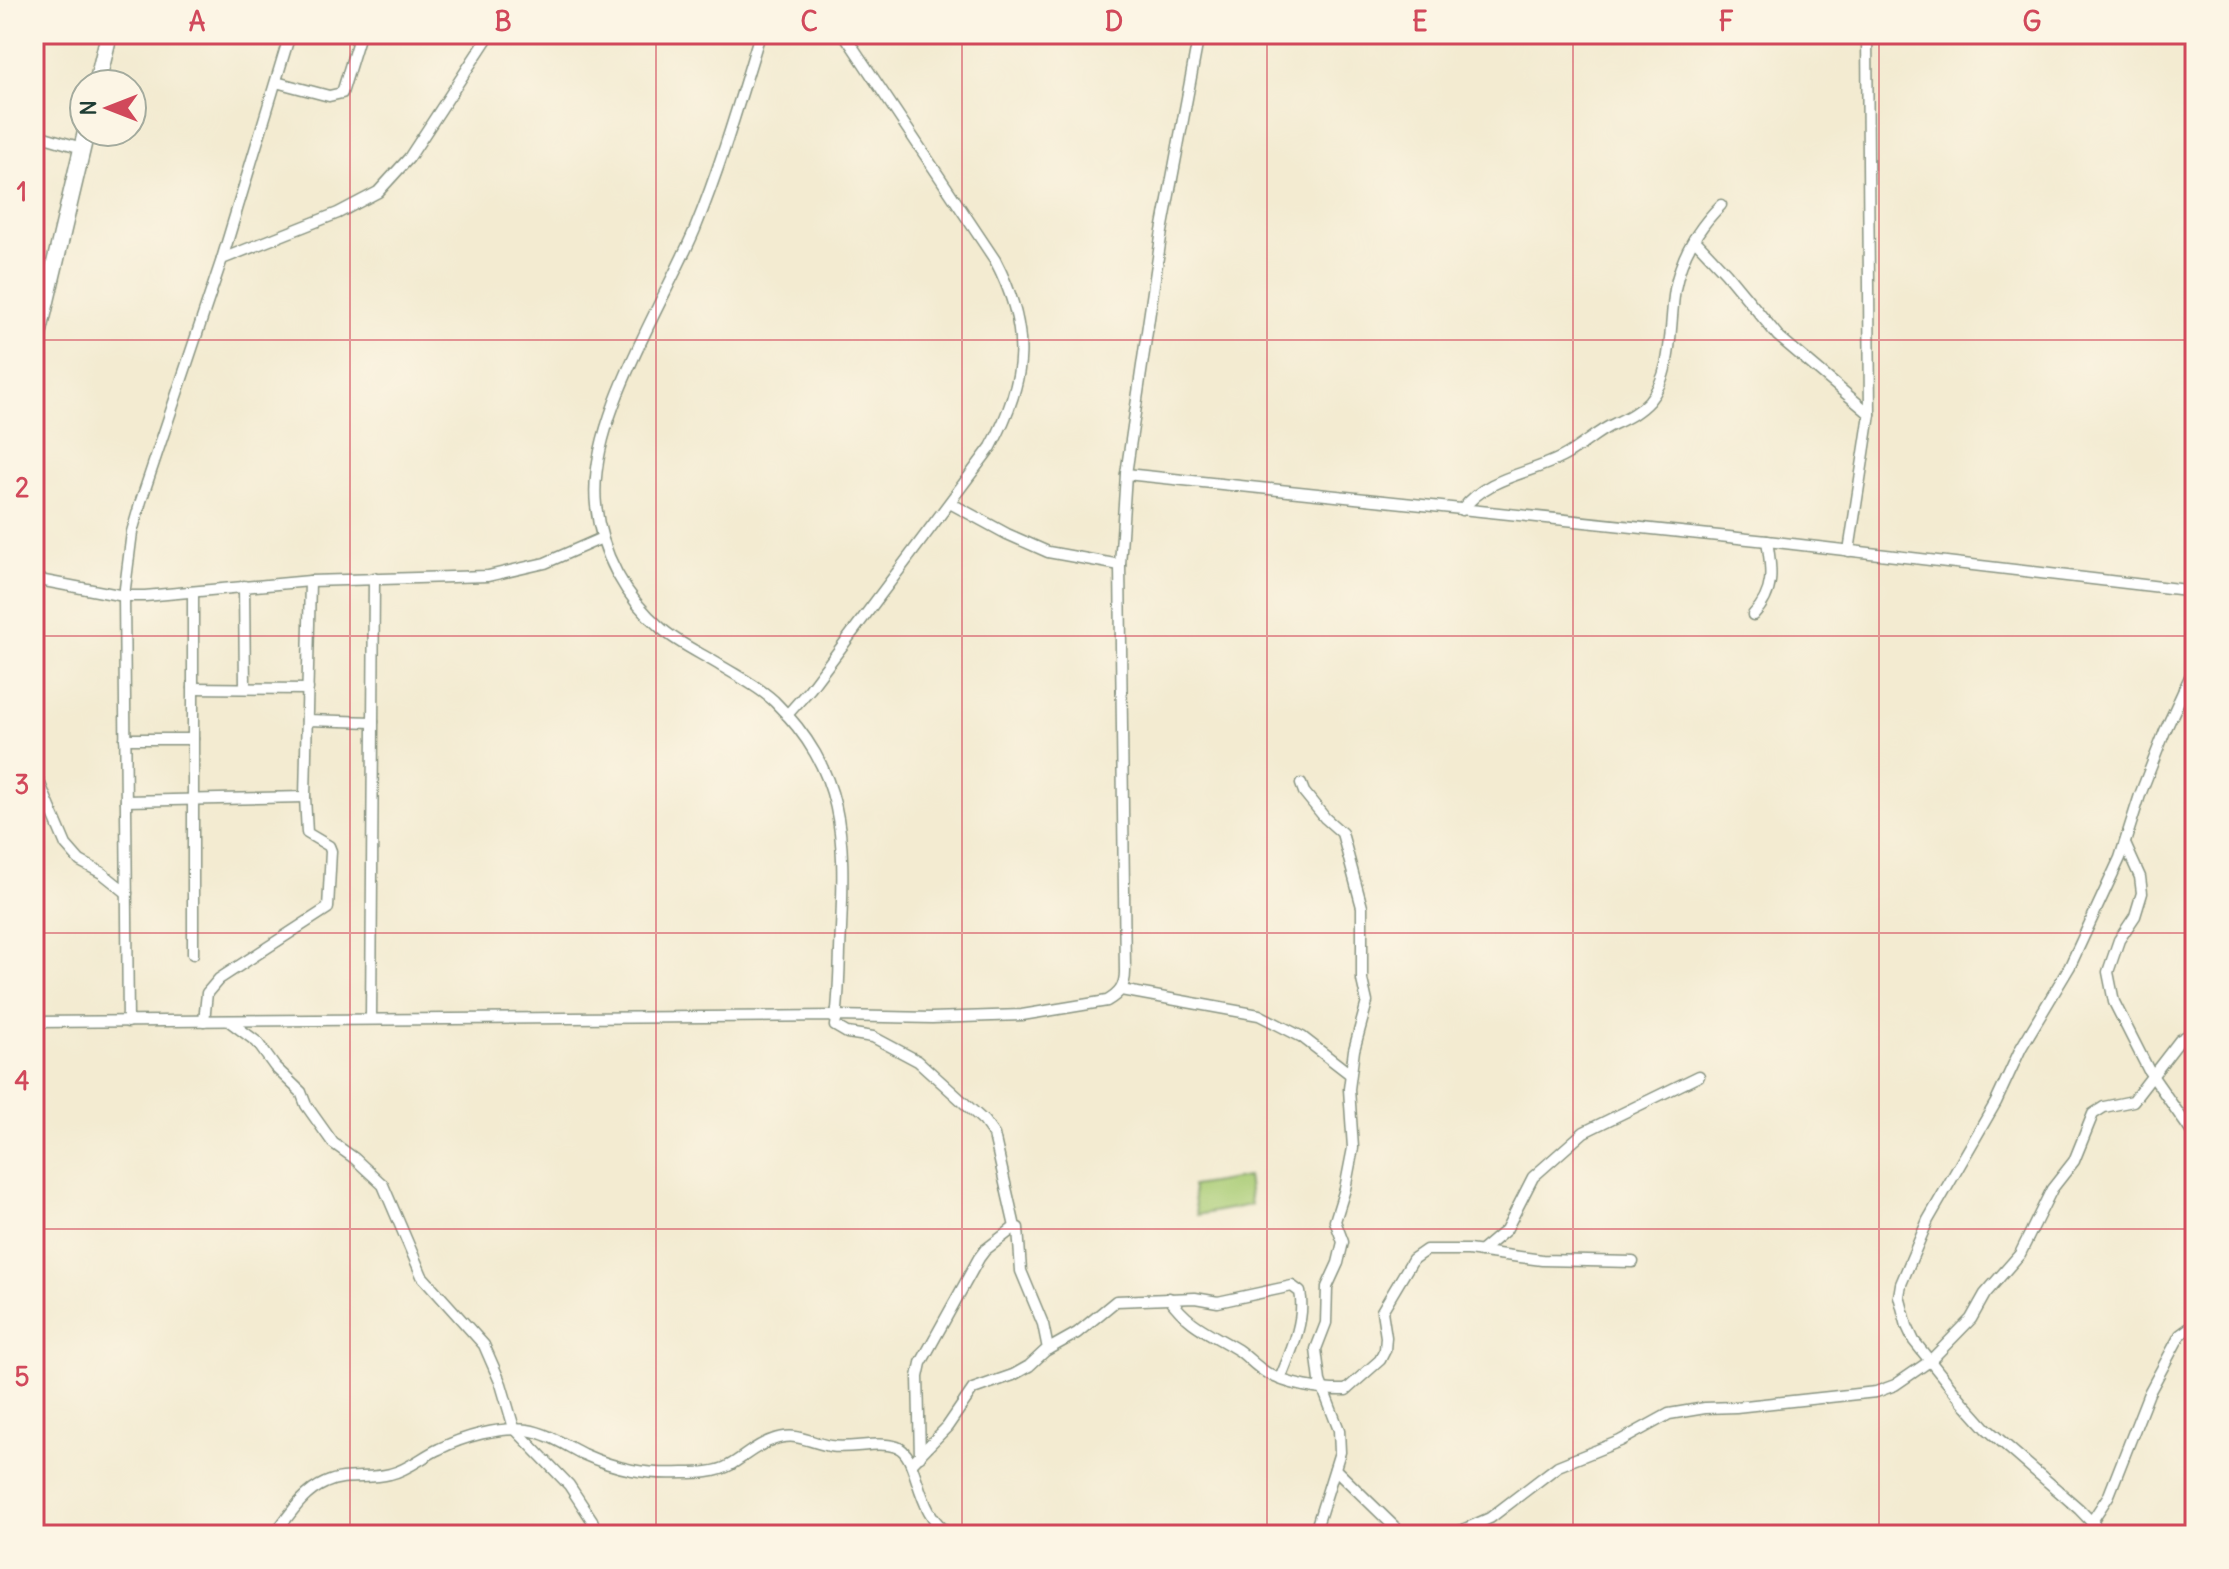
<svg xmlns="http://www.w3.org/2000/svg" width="2229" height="1569" viewBox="0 0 2229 1569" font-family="Delius,sans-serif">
	<rect width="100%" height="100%" fill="#fcf5e5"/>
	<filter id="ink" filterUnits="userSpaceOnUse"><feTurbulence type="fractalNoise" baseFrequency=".0125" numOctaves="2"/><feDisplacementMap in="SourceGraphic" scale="16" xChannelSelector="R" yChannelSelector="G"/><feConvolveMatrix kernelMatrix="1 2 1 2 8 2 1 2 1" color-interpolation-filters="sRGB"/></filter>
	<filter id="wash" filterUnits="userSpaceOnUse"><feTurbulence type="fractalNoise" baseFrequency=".006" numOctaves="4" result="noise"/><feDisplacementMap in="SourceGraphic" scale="32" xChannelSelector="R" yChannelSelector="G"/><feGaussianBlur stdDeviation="1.8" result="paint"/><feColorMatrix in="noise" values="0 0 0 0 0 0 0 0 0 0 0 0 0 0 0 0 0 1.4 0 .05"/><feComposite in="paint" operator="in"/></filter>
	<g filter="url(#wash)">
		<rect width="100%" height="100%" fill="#f3ebd1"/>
		<!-- pitch -->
		<polygon fill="#a9cc75" stroke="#648454" stroke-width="2" points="1247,1177 1251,1205 1197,1215 1192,1186"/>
	</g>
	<g filter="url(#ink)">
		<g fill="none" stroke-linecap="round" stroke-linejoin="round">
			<!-- street casing -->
			<g stroke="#899482" stroke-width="13">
				<g id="street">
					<path d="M760,34C740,99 721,165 695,229C663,305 587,423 596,505C601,553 625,598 662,629C678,643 700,653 718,664C737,676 758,686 774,701C845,771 845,836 841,929C839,961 840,994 835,1026L847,1033L873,1037L918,1061L984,1121L994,1135L1015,1227L1018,1228L1021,1271L1043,1324L1048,1349"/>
					<polyline points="276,82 329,96 342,93 360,34"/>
					<polyline points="34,134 82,148"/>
					<polyline points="1694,239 1726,273 1778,336 1870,414"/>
					<polyline points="222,259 338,213 378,192 409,158 490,34"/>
					<polyline points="1126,474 1767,541 2195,591"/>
					<polyline points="950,503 1007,534 1048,552 1120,565"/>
					<path d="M1462,510C1488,476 1527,475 1562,457C1580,448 1596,432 1614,424C1627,418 1639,412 1649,401C1674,372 1669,325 1675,289C1681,256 1698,228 1721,205"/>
					<polyline points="1849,551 1870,414 1867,34"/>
					<polyline points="34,579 124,596 145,596 310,581 488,576 545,563 602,538"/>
					<polyline points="244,586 245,688"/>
					<polyline points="193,592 193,954"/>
					<path d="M1753,615C1775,592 1772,571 1767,541"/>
					<polyline points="193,688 308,689"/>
					<polyline points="2184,689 2195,710"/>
					<path d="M787,715L810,689L991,447C1028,379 1031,329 995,260L844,34"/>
					<polyline points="307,720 373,722"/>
					<polyline points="125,739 193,739"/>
					<polyline points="34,770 66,845 80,861 102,873 127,893"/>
					<polyline points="1301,784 1304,792 1325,818 1342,833 1362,907 1362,980 1367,1002 1354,1050 1349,1089 1353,1148 1345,1189 1335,1221 1343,1242 1338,1263 1327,1287 1326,1323 1316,1349 1320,1381 1339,1430 1340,1452 1314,1535"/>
					<polyline points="126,801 305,797"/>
					<polyline points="2125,844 2140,877 2142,893 2135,916 2119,940 2108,972 2114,1002 2149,1071 2195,1137"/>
					<polyline points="1121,990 1259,1015 1302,1037 1350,1074"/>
					<polyline points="371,1019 374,578"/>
					<polyline points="204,1021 207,993 219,979 328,908 331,851 329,846 307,833 305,797 310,581"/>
					<polyline points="229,1021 257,1042 275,1067 301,1092 306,1105 333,1143 354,1158 383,1185 422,1276 484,1345 501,1384 514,1428 569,1485 592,1520 597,1535"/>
					<path d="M34,1022L837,1016L932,1018L1022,1015L1107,1001C1119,994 1125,987 1125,972L1120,565L1126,474L1161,237L1199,34"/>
					<polyline points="128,1022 124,596 132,532 141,501 222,259 290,34"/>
					<polyline points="1480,1252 1506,1230 1533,1177 1584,1132 1699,1076"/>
					<path d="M1169,1298C1190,1327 1209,1332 1238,1350C1248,1357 1256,1367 1267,1373C1287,1385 1323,1391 1346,1390L1380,1360L1385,1350L1386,1337L1382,1311L1413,1259L1426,1250H1468L1542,1260L1633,1262"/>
					<polyline points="920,1456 918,1377 921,1363 979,1258 985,1250 1015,1227"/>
					<path d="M912,1463L947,1427L973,1389L1013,1375L1029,1366L1045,1351L1077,1333L1116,1301L1195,1298L1218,1302L1292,1286L1300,1292C1306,1320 1290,1354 1280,1379"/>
					<polyline points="1335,1469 1403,1535"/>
					<polyline points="2092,1521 2109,1495 2149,1393 2180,1335 2195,1324"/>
					<path d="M274,1535C289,1516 302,1493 325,1483C346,1473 368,1480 390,1474C408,1470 423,1456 439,1449C463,1437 500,1426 527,1430C547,1433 565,1445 583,1454C616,1469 646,1475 683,1473C698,1473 717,1473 730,1465C744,1457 756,1445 772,1440C798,1431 806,1442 830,1446C852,1450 875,1440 897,1447C920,1455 914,1517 953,1535"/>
					<polyline points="1451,1535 1490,1518 1558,1466 1620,1441 1669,1414 1705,1408 1736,1407 1876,1392 1895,1385 1930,1361 1971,1319 1985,1294 2020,1254 2052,1189 2074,1161 2093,1114 2104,1107 2133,1101 2180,1040 2195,1031"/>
					<polyline points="2104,1535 2079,1509 1986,1428 1962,1401 1914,1341 1907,1326 1899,1296 1901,1284 1928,1220 1996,1102 2021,1048 2070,966 2120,858 2140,795 2165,731 2195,666"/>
				</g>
			</g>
			<!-- primary casing -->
			<g stroke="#899482" stroke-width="19">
				<g id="primary">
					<polyline points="97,84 109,34"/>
					<polyline points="34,352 86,132"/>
				</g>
			</g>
			<!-- street -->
			<use href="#street" stroke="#fff" stroke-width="10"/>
			<!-- primary -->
			<use href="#primary" stroke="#fff" stroke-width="16"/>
		</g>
	</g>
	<!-- grid -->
	<path fill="none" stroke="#d1495b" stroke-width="2" stroke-opacity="0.55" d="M350,34V1535M656,34V1535M962,34V1535M1267,34V1535M1573,34V1535M1879,34V1535M34,340H2195M34,636H2195M34,933H2195M34,1229H2195"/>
	<!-- margin -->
	<rect width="2229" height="1569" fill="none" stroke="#fcf5e5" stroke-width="88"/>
	<!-- north arrow -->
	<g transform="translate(108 108) rotate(270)"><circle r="38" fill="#fcf5e5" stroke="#a4ab9e" stroke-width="2"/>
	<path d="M0-6L14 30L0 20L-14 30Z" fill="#d1495b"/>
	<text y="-12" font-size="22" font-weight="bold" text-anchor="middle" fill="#1f3d34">N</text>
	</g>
	<rect x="44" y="44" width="2141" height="1481" fill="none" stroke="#d1495b" stroke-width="3"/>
	<g font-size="26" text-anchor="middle" font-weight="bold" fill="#d1495b">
		<text x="197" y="31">A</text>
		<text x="503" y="31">B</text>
		<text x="809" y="31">C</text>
		<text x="1114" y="31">D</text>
		<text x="1420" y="31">E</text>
		<text x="1726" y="31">F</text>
		<text x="2032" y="31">G</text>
		<text x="22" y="201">1</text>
		<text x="22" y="497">2</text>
		<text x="22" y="794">3</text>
		<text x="22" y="1090">4</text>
		<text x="22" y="1386">5</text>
	</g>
</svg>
